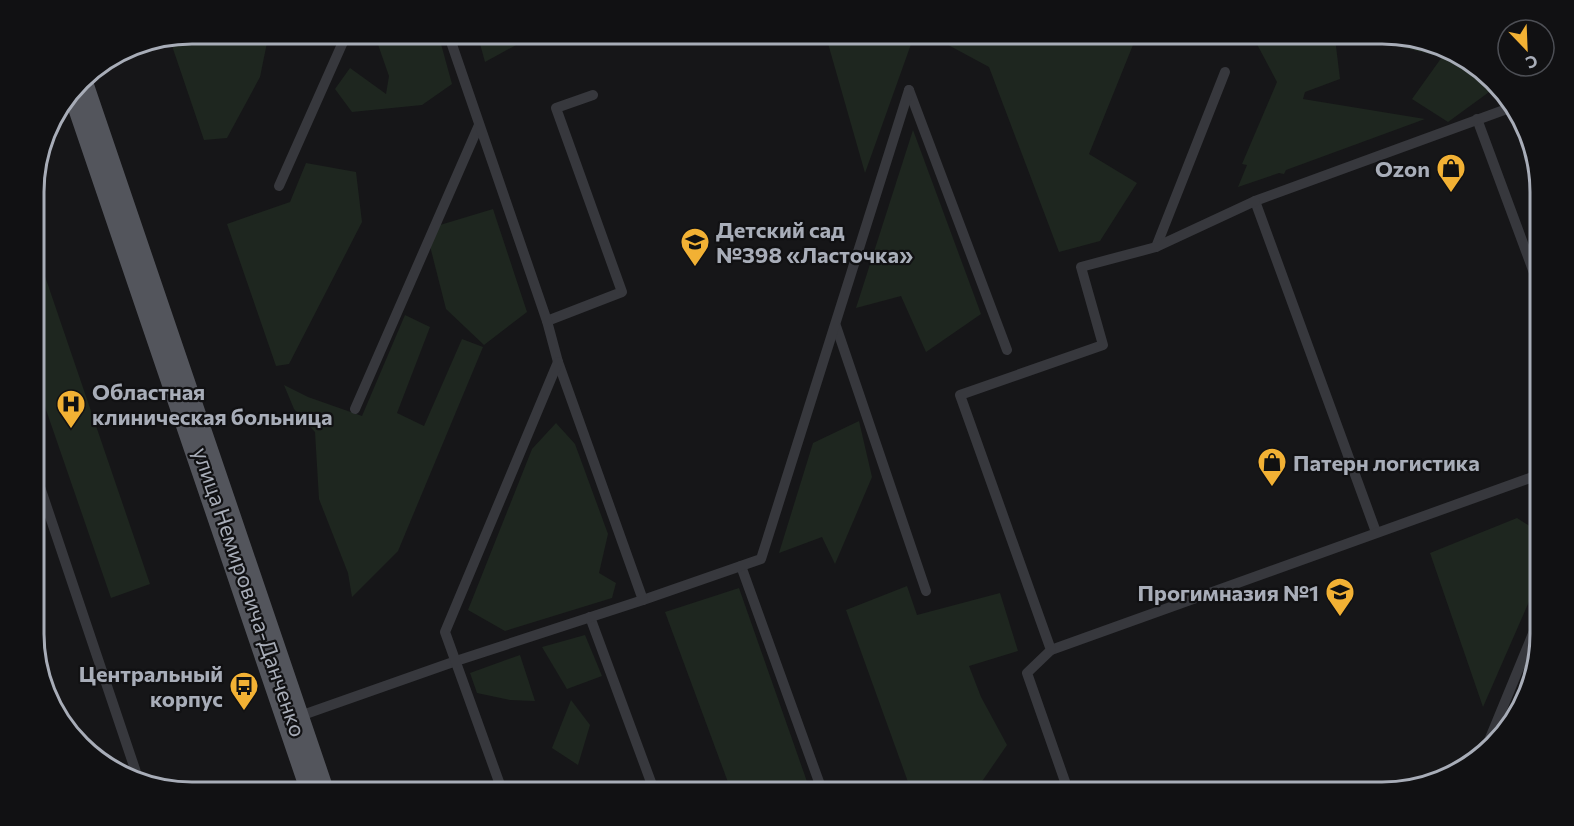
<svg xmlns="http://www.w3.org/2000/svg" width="1574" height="826" viewBox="0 0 1574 826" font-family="Commissioner,sans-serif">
	<rect width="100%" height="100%" fill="#161618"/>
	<!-- green -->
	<g fill="#1e261f">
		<polygon points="191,33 269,33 260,77 227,138 204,140 169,37"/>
		<polygon points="374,33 438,33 452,84 422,105 352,112 335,89 350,68 386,94 389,76"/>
		<polygon points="477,33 538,33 485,62"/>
		<polygon points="825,33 915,33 865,173"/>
		<polygon points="926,33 1137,35 1089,154 1137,183 1100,241 1059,252 989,67"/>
		<polygon points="1251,33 1383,33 1453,49 1496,87 1448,122 1412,99 1442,57 1356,36 1335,38 1340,79 1305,92 1303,99 1425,119 1286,170 1284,174 1279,173 1238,187 1247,165 1242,164 1277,82"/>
		<polygon points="913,130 981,314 926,352 901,296 856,308"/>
		<polygon points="306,163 356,172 362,222 289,364 276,366 227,224 290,202"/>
		<polygon points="493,209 527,312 484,345 446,309 430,246 440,225"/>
		<polygon points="34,244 150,584 111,598 43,401 34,403"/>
		<polygon points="405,315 430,327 397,413 424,426 462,339 483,347 398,551 352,597 348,573 319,499 315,432 294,409 284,385 308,397 362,416"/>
		<polygon points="859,421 872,477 835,564 822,537 779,553 813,443"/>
		<polygon points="556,423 575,444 608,534 599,573 616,583 612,598 505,631 468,610 532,449"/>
		<polygon points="1517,518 1541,533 1541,574 1483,707 1430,553"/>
		<polygon points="907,586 917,615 1000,593 1018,651 969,666 981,697 1007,745 974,793 912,793 846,610"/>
		<polygon points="739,588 811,793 732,793 665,612"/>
		<polygon points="585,635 602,676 567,689 542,647"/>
		<polygon points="520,655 535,701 510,700 477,693 470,673"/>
		<polygon points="571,700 590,725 578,765 552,748"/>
	</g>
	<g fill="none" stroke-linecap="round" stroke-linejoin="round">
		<!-- lane -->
		<g stroke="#37383d" stroke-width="10">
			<polyline points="909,90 1007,350"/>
			<polyline points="1477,119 1540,289"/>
			<polyline points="279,186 347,33"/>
			<polyline points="1156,247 1225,72"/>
			<polyline points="547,321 622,292 556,108 593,95"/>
			<polyline points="836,326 926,591"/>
			<polyline points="1540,326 1538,333 1540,338"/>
			<polyline points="355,409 479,125"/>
			<polyline points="34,469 139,781"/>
			<polyline points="1376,532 1255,201 1515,106"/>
			<polyline points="741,566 823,793"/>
			<polyline points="643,600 761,559 909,90"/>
			<polyline points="590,617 655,793"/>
			<polyline points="1051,650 1541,474"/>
			<polyline points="297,717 456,661 643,600 558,362 547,321 448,33"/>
			<polyline points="1486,748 1541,614"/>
			<polyline points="503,793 445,632 558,362"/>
			<polyline points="1069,793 1027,673 1051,650 960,395 1103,345 1081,267 1156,247 1255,201"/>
		</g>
		<!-- primary -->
		<polyline stroke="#53555c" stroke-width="33" points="77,85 318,793"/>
	</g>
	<!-- icons -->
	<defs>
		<g id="shop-pin" transform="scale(1.5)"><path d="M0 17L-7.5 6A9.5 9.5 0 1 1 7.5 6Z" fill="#f2b134" stroke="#111113"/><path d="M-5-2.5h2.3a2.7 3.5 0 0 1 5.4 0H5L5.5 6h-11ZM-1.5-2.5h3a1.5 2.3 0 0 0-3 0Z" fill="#111"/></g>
		<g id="school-pin" transform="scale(1.5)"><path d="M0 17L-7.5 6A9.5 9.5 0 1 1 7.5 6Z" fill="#f2b134" stroke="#111113"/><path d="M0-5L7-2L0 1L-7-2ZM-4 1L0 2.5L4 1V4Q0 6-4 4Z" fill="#111"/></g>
		<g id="hospital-pin" transform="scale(1.5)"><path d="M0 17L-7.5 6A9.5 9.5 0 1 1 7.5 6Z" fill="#f2b134" stroke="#111113"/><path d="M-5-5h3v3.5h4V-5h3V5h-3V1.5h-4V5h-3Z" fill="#111"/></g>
		<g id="bus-pin" transform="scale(1.5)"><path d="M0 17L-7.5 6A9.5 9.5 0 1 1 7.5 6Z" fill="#f2b134" stroke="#111113"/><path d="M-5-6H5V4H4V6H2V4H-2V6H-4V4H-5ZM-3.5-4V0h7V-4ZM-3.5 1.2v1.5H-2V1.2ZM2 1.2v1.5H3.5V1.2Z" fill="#111"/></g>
	</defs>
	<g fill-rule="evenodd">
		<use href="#shop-pin" x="1451" y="168"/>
		<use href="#school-pin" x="695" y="242"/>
		<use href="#hospital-pin" x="71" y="404"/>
		<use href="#shop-pin" x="1272" y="462"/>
		<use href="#school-pin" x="1340" y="592"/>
		<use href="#bus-pin" x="244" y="686"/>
	</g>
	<g text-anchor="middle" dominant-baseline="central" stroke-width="4.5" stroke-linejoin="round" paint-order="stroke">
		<!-- poi labels -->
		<g font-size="22" font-weight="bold" fill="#a8adb8" stroke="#111113" text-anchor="end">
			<text x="1430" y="168">Ozon</text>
			<text x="716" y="229" text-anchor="start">Детский сад<tspan x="716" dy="25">№398 «Ласточка»</tspan></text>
			<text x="92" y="391" text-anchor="start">Областная<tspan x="92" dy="25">клиническая больница</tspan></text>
			<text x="1293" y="462" text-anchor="start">Патерн логистика</text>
			<text x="1319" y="592">Прогимназия №1</text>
			<text x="223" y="673">Центральный<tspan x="223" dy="25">корпус</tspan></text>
		</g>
		<!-- street labels -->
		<g font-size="22" fill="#a8adb8" stroke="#111113">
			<text transform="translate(250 592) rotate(71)">улица Немировича-Данченко</text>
		</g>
	</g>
	<!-- crop -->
	<path d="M0 0H1574V826H0ZM192 44H1382A148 148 0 0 1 1530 192V634A148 148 0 0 1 1382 782H192A148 148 0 0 1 44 634V192A148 148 0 0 1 192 44Z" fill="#111113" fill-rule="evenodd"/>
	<path fill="none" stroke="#a8adb8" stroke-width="3" d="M192 44H1382A148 148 0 0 1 1530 192V634A148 148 0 0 1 1382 782H192A148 148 0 0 1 44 634V192A148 148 0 0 1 192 44Z"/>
	<!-- north arrow -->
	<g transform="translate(1526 48) rotate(157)"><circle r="28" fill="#111113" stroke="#4d4f55" stroke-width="1.5"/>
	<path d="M0-4.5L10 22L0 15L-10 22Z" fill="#f2b134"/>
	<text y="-9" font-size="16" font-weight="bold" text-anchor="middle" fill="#a8adb8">С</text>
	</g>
</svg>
